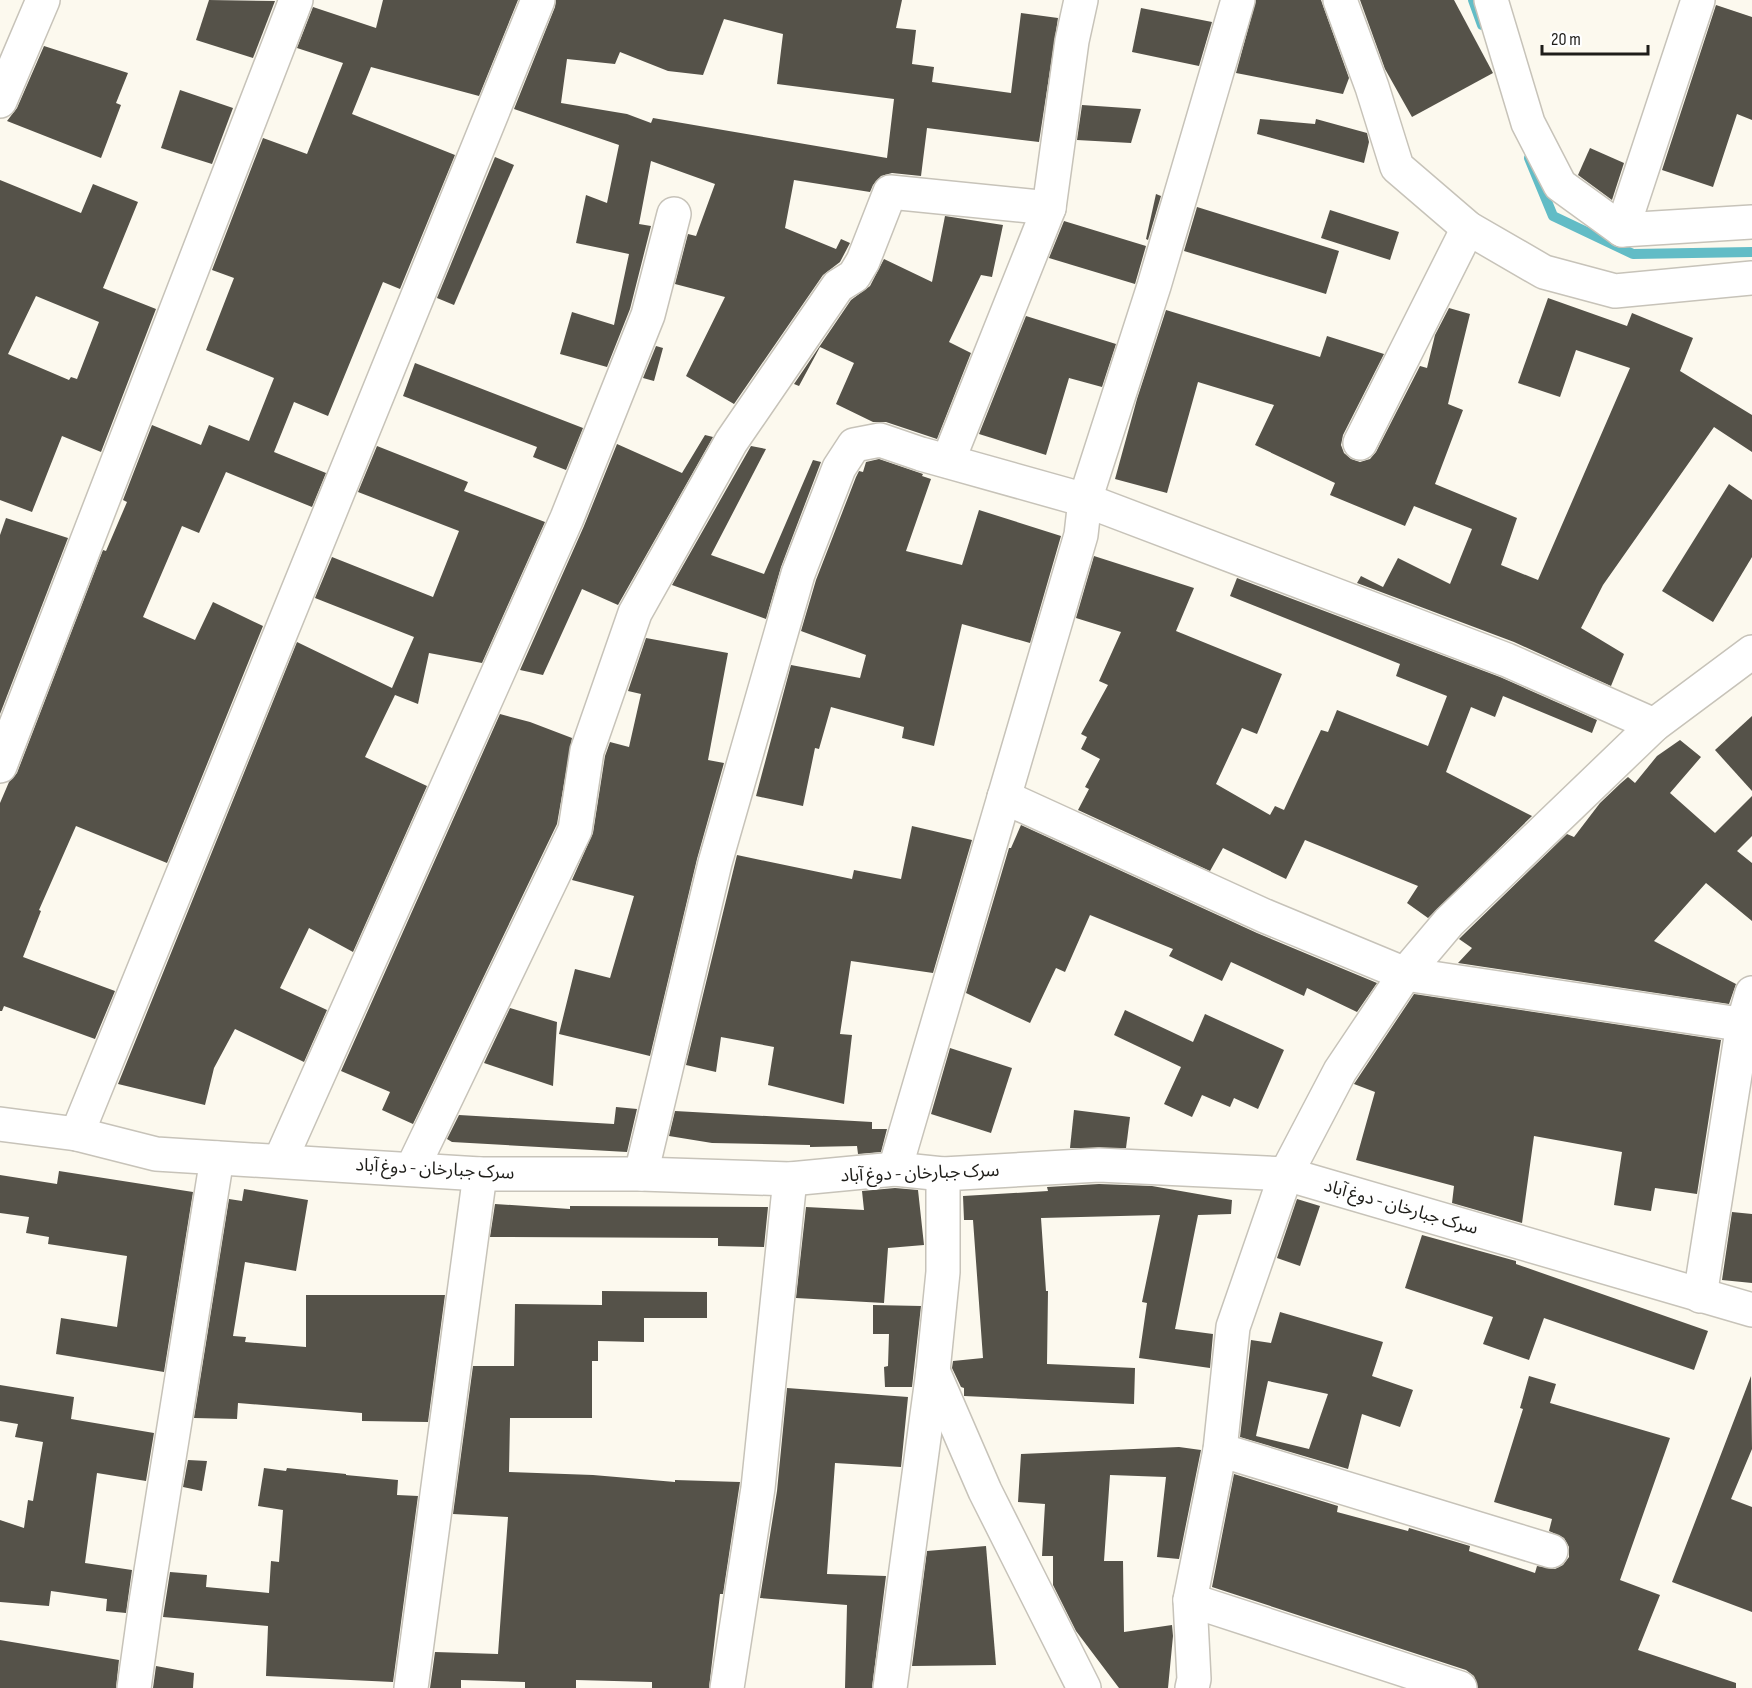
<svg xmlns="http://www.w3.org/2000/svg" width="1752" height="1688" viewBox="0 0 1752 1688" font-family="'Sofia Sans Condensed','Noto Sans Arabic',sans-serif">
	<rect width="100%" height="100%" fill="#fcf9ee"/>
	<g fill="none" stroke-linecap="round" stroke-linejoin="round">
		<!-- stream -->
		<g stroke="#62bcc6" stroke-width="10">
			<polyline points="1473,0 1482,25"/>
			<polyline points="1529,158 1553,216 1633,254 1752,252"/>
		</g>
	</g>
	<!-- building -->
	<g fill="#555249" fill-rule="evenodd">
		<polygon points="209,0 275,1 253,58 196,40"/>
		<polygon points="383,0 518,0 479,96 371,67 352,114 455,155 400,289 383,282 328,416 294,402 274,452 326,473 312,507 226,472 199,533 182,526 143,617 195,640 213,602 263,626 167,863 76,826 39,910 41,911 23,957 115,991 95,1039 4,1006 2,1011 0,1011 0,803 9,782 17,773 103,550 106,551 127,502 123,500 152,425 201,445 209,425 249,441 274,378 206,350 234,278 212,270 263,138 307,154 343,63 297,48 313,7 376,28"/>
		<path d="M556,0H902L896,28L916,30L912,64L934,67L932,82L1011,93L1021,13L1058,18L1039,142L927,128L921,176L892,173L881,176L873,185L870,192L794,180L785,228L836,249L841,239L850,243L840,262L823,275L734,404L686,376L725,297L675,284L688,234L696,236L715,184L651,161L639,224L651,226L630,309L607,367L560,354L572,312L614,325L629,254L576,243L586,195L607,203L619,145L514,109L555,7ZM724,19L783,34L777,84L894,99L887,158L653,118L651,123L627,114L561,103L567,59L615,64L620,52L668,71L703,75Z"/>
		<polygon points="1256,0 1321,0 1349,78 1343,94 1236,73"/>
		<polygon points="1360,0 1454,0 1493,73 1412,117 1385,69"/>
		<polygon points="1716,5 1752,17 1752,120 1737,114 1713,187 1662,170"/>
		<polygon points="1141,8 1212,22 1199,66 1132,52"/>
		<polygon points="44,46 128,73 116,103 121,105 101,158 7,121 17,108"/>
		<polygon points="180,90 233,108 212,164 161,148"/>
		<polygon points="1082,105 1141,109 1131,143 1077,140"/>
		<polygon points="1260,119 1315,124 1316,119 1367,133 1369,142 1364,163 1257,134"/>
		<polygon points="1590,148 1624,163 1612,200 1578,175"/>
		<polygon points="495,157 514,165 454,305 437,298"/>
		<path d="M0,180L81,213L93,184L138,202L103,288L156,309L101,452L62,436L32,512L0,500ZM36,296L99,322L77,379L71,377L69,380L8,354Z"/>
		<polygon points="1156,194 1161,196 1148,240 1146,239"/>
		<polygon points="1197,207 1339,251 1326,294 1184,251"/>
		<polygon points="1330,210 1399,232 1390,260 1321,238"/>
		<polygon points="945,216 1003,225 992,277 981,275 949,342 971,353 937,439 886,422 873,422 836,404 854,363 820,347 799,386 794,384 851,300 870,286 884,259 932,282"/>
		<polygon points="1064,221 1146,246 1135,284 1049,258"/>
		<polygon points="1548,298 1627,326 1632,313 1693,338 1680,371 1752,415 1752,452 1714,427 1603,585 1581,628 1624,654 1611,686 1514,642 1357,583 1361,576 1383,587 1398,558 1450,584 1472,529 1414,506 1405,526 1330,495 1335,483 1255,445 1274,405 1198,382 1167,493 1115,479 1137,399 1166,310 1320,357 1327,336 1384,354 1343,435 1341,445 1344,453 1351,459 1360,462 1370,459 1376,452 1420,366 1427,368 1435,335 1449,308 1470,314 1448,404 1463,410 1435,484 1517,518 1501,565 1538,580 1630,368 1576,350 1560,397 1518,383"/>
		<polygon points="1026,316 1116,344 1102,387 1069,378 1046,455 979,434"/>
		<polygon points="656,346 663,348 654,381 643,378"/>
		<polygon points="415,363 583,428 566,470 533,457 537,447 403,396"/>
		<polygon points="705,435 713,437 618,605 582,589 543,675 520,670 584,526 617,444 682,473"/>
		<polygon points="377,446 468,482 464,491 545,522 482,663 429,653 418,704 395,695 365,757 427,786 353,952 309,928 280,988 327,1010 304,1062 235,1029 214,1068 205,1105 118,1084 297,642 392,688 414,637 315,598 332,557 433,597 459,531 358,492"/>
		<polygon points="751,446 766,449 711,555 764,574 813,460 821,462 781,567 766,619 672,585"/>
		<polygon points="879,459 923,474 922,476 931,479 906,551 962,565 979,510 1061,536 1030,643 962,624 934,746 902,738 904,727 831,707 819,749 815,748 803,806 756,796 791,665 860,678 866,655 801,631 816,580 856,477 859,471 863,472 866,462"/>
		<polygon points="1729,484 1752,500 1752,557 1713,622 1662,591"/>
		<polygon points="6,518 68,538 0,714 0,535"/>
		<polygon points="1094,556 1194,588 1176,631 1282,674 1257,734 1242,728 1216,784 1270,815 1275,806 1284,810 1321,730 1328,732 1337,710 1428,746 1447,696 1396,676 1400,664 1230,596 1237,578 1500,677 1597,720 1592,733 1503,696 1495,717 1471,707 1446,772 1532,816 1428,918 1407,903 1418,886 1305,840 1286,879 1223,848 1210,871 1078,810 1089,789 1085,787 1100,759 1081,749 1087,737 1081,734 1108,685 1099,681 1121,632 1076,618"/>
		<polygon points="646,638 728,653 708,760 724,763 697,859 650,1056 559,1034 575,969 610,978 634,896 572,880 593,833 605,756 610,742 629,747 641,694 628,691"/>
		<polygon points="500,714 530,722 572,738 557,824 413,1124 382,1110 390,1092 341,1071"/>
		<polygon points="1752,716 1752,791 1715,750"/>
		<polygon points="1680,740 1701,757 1670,793 1715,833 1752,796 1752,836 1737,851 1752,863 1752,921 1706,883 1654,941 1736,984 1729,1004 1458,963 1472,948 1459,939 1463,935 1567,834 1574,837 1600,803 1621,783 1628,777 1635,783 1657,756"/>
		<polygon points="1021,825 1257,933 1377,983 1357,1012 1307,988 1304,996 1231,962 1222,981 1169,956 1173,949 1090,915 1065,972 1056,968 1030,1023 966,993 1009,848 1011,848"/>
		<polygon points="912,826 972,840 933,973 851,961 840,1034 852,1035 844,1104 768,1085 774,1047 721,1037 716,1072 686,1065 737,855 852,879 854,870 901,879"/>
		<polygon points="1414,994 1721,1040 1697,1194 1655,1188 1651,1211 1614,1205 1622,1152 1534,1136 1522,1223 1452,1203 1454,1186 1356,1160 1375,1092 1354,1084"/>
		<polygon points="510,1008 557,1022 553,1086 484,1063"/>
		<polygon points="1125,1010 1193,1042 1205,1014 1284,1050 1258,1109 1234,1098 1230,1107 1202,1095 1192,1117 1164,1104 1181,1067 1114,1035"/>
		<polygon points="950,1048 1012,1068 991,1133 931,1114"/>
		<polygon points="616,1107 637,1109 627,1152 452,1142 447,1139 459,1115 614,1124"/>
		<polygon points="1074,1110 1130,1117 1126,1148 1070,1148"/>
		<polygon points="675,1111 872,1122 872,1129 887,1129 881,1152 858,1154 857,1146 810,1147 810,1145 712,1143 669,1136"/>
		<polygon points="59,1171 193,1192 164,1372 56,1354 61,1318 117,1327 127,1256 48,1244 49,1237 26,1233 29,1217 0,1213 0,1175 57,1184"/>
		<polygon points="1099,1184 1152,1186 1232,1200 1231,1214 1198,1215 1175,1329 1213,1334 1210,1368 1139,1358 1147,1303 1142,1302 1160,1215 1041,1218 1046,1291 1048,1291 1047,1364 1135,1368 1134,1404 964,1396 964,1388 961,1387 952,1368 953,1361 983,1358 973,1220 964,1220 963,1196 1048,1191 1047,1187"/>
		<polygon points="895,1188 918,1190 924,1245 888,1248 884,1303 796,1298 806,1207 864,1210 862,1191"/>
		<polygon points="244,1189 308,1200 296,1271 245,1262 233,1336 246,1337 245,1342 306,1347 306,1295 445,1295 428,1422 362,1421 362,1413 238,1403 237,1419 194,1418 229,1199 242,1201"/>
		<polygon points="1297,1199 1320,1206 1300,1266 1277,1258"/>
		<polygon points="495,1204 570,1209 570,1206 768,1207 764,1247 718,1246 718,1238 490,1237"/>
		<polygon points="1732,1212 1752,1214 1752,1283 1722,1280"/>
		<polygon points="1422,1235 1516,1261 1516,1264 1708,1331 1694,1370 1544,1318 1529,1360 1483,1344 1493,1317 1405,1288"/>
		<polygon points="602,1291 707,1292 707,1318 644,1318 644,1342 598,1341 598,1361 592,1361 592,1418 510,1418 509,1472 593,1475 675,1482 675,1480 740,1482 723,1594 720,1594 709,1688 652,1688 652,1682 576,1680 576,1688 525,1688 525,1682 461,1680 461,1688 430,1688 435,1652 498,1654 508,1517 453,1514 473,1366 514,1366 515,1304 602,1305"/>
		<polygon points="873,1305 921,1306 912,1387 885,1387 884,1367 888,1366 889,1334 873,1334"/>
		<path d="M1280,1312L1383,1342L1372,1376L1413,1390L1400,1427L1362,1414L1348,1469L1240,1437L1251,1340L1271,1343ZM1268,1381L1328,1394L1309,1449L1256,1436Z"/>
		<polygon points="1529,1376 1556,1384 1550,1403 1670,1438 1620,1580 1660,1595 1638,1650 1736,1683 1736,1688 1478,1688 1474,1676 1466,1670 1212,1587 1234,1474 1338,1506 1337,1512 1408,1531 1409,1528 1470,1546 1469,1551 1535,1573 1537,1566 1555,1569 1563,1565 1569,1557 1569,1547 1564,1538 1549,1531 1552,1519 1494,1502 1523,1409 1520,1408"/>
		<polygon points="1751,1376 1752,1449 1731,1499 1752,1507 1752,1612 1672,1582"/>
		<polygon points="0,1385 74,1397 71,1419 154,1433 146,1481 97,1473 85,1563 132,1570 126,1613 106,1611 107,1599 51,1591 49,1606 0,1602 0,1520 24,1528 28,1500 33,1501 43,1442 15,1437 18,1424 0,1421"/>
		<polygon points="787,1388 908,1397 901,1467 835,1463 827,1574 886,1576 872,1688 845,1688 847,1605 760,1598 777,1491"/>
		<polygon points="1179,1447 1201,1450 1179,1559 1157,1557 1166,1477 1110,1475 1104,1561 1123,1561 1124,1632 1172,1625 1173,1636 1168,1688 1119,1688 1076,1631 1053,1585 1053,1556 1042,1556 1045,1504 1018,1502 1021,1454"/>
		<polygon points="188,1460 207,1461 202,1491 183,1487"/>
		<polygon points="264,1468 286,1471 287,1468 346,1474 346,1475 398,1480 397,1495 418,1496 393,1682 266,1676 268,1626 163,1617 170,1572 207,1575 206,1587 269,1593 271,1561 279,1562 283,1510 258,1506"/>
		<polygon points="986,1546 996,1665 912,1666 927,1551"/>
		<polygon points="0,1640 119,1660 116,1688 0,1688"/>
		<polygon points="156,1666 194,1673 193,1688 153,1688"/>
	</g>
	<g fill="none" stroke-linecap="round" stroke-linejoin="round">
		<!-- street casing -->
		<g stroke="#c7c3b9" stroke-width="36">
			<g id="street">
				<polyline points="1340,0 1372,87 1397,167 1468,228 1544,272 1615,291 1752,278"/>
				<polyline points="1491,0 1528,123 1560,185 1622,230 1752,222"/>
				<polyline points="0,101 43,0"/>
				<polyline points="1622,230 1698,0"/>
				<polyline points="1360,443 1468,228"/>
				<polyline points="948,461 1049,208 1072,41 1081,0"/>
				<polyline points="0,766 296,0"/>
				<polyline points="1004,797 1265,916 1405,974 1752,1026"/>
				<polyline points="0,1124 77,1134 156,1154 480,1174 641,1174 790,1179 895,1169 943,1174 1099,1165 1286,1174 1752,1310"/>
				<polyline points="77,1134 538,0"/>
				<polyline points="280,1161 567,518 648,315 674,214"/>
				<polyline points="412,1169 575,830 587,751 635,613 731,442 838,286 854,276 863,261 890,192 1049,208"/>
				<polyline points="895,1169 1081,535 1085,500 1154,286 1238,0"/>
				<polyline points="641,1174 715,863 798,574 839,468 854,445 880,440 921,454 1085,500 1507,660 1654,725"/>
				<polyline points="1700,1296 1743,1024 1752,993"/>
				<polyline points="933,1371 985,1491 1084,1688"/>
				<polyline points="1220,1450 1551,1551"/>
				<polyline points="1190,1600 1460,1688"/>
				<polyline points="134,1688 146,1602 217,1158"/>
				<polyline points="411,1688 480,1174"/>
				<polyline points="727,1688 758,1488 790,1179"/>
				<polyline points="890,1688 933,1371 943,1272 943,1174"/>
				<polyline points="1192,1688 1194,1679 1190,1600 1220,1450 1233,1327 1286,1174 1340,1071 1405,974 1449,922 1654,725 1752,652"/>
			</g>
		</g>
		<!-- street -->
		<use href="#street" stroke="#fff" stroke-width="33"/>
	</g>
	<g text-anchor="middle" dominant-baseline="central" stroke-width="6" stroke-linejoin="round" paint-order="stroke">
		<!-- street labels -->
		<g font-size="18" fill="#1e1d19" stroke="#fff">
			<text transform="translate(435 1169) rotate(3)">سرک جبارخان - دوغ آباد</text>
			<text transform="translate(920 1173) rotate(-2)">سرک جبارخان - دوغ آباد</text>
			<text transform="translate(1401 1207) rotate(16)">سرک جبارخان - دوغ آباد</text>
		</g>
	</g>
	<!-- scale -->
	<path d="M1542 45v9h106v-9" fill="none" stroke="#1e1d19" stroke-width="3"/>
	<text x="1551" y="45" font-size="18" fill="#1e1d19" stroke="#ffffff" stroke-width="4.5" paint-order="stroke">20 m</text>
</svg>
